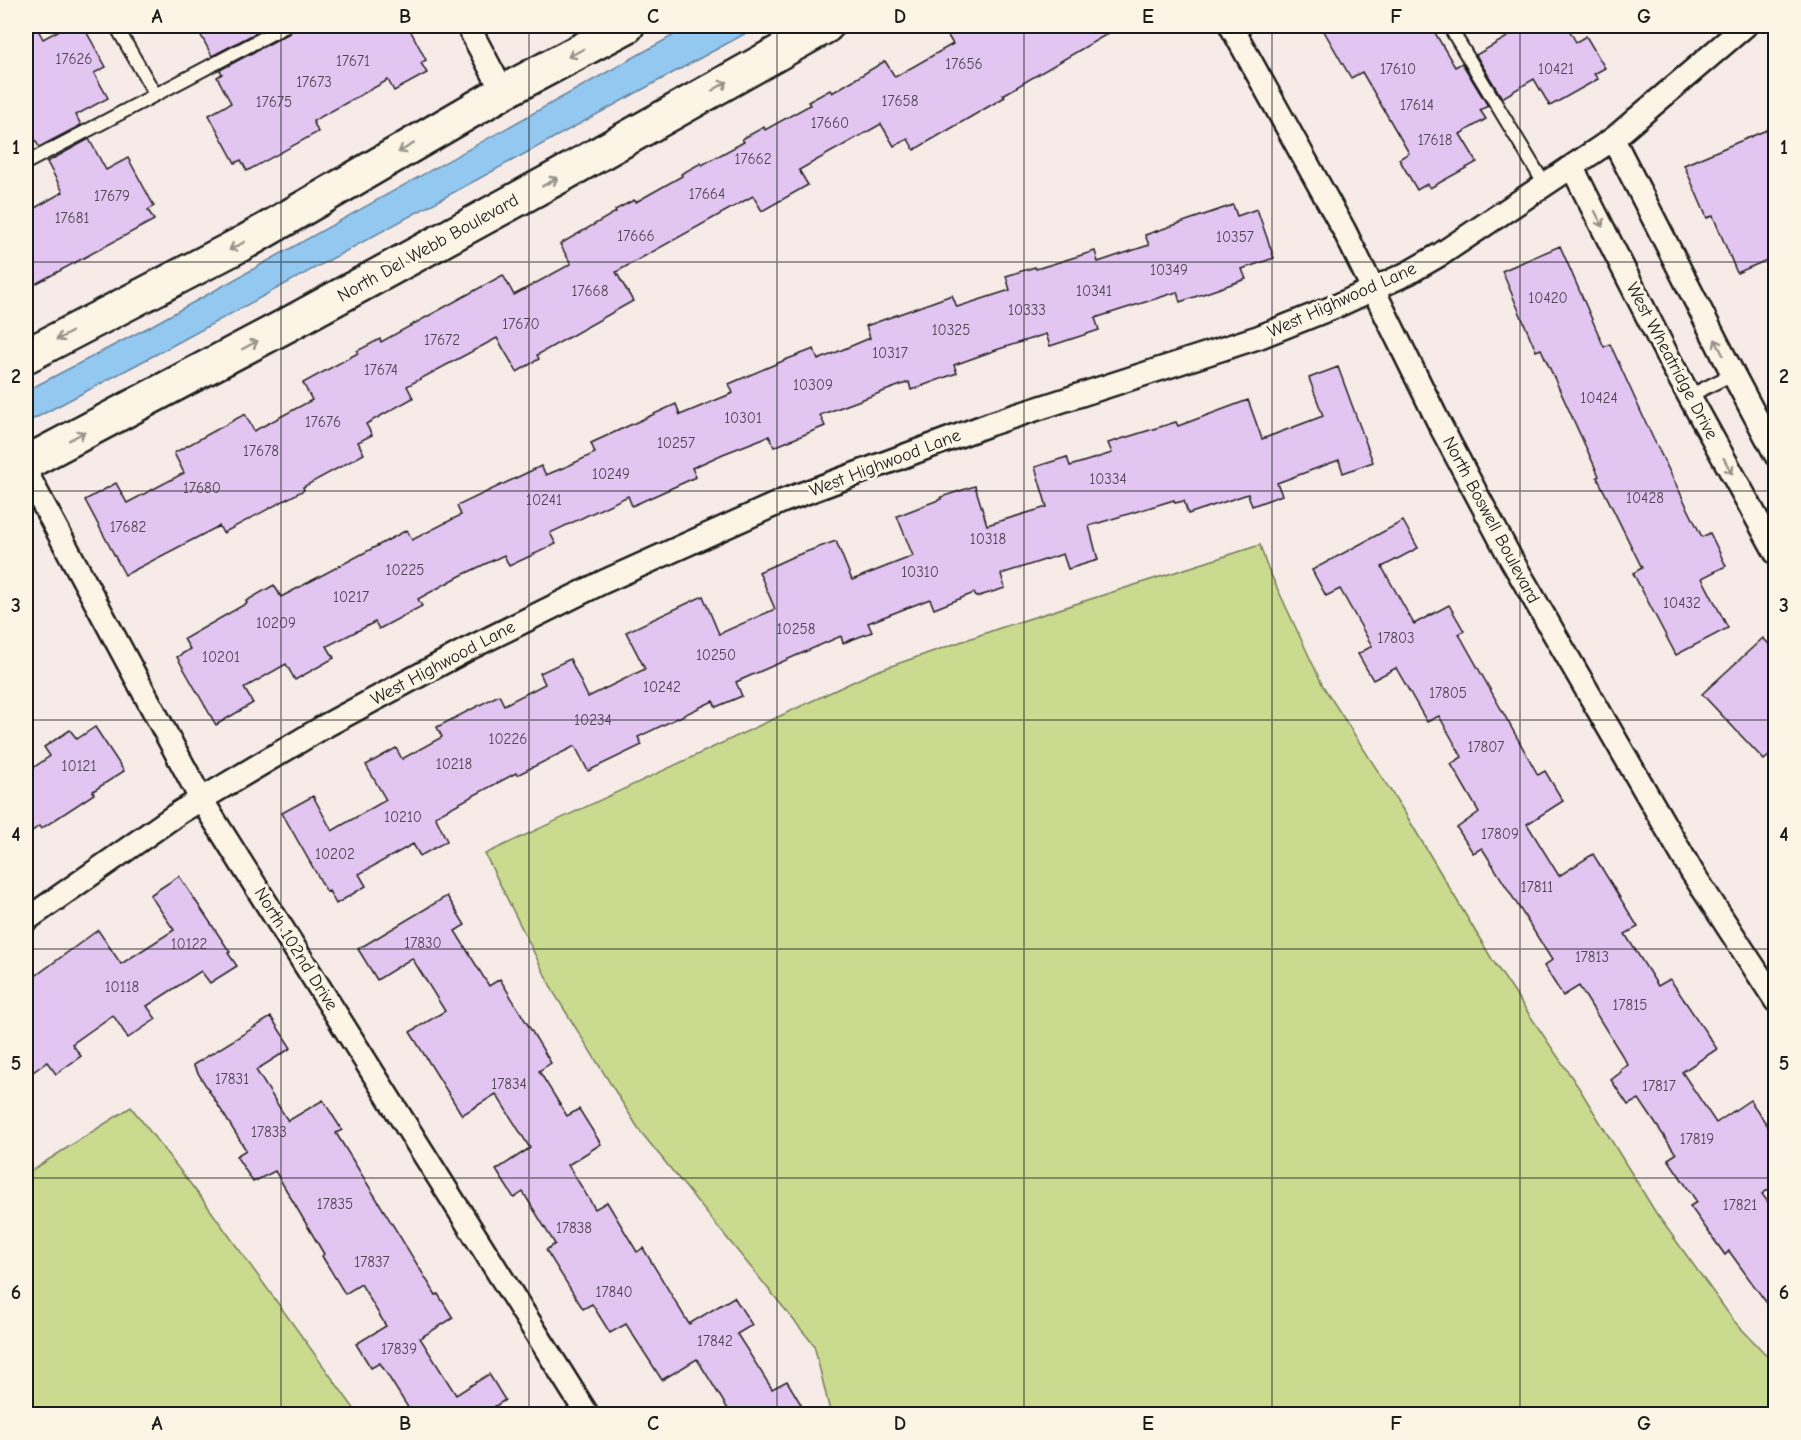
<svg xmlns="http://www.w3.org/2000/svg" width="1801" height="1440" viewBox="0 0 1801 1440" font-family="'Comic Neue',sans-serif">
	<rect width="100%" height="100%" fill="#f7ebe8"/>
	<filter id="ink" filterUnits="userSpaceOnUse"><feTurbulence type="fractalNoise" baseFrequency=".0167" numOctaves="2"/><feDisplacementMap in="SourceGraphic" scale="12" xChannelSelector="R" yChannelSelector="G"/><feConvolveMatrix kernelMatrix="1 2 1 2 8 2 1 2 1" color-interpolation-filters="sRGB"/></filter>
	<g filter="url(#ink)">
		<!-- green -->
		<g fill="#cadb90" stroke="#737c56" stroke-width="1.5">
			<polygon points="1260,545 1266,564 1323,686 1405,813 1493,961 1579,1088 1656,1213 1734,1321 1775,1364 1775,1414 828,1414 829,1407 814,1345 640,1131 554,993 485,854 874,672 1000,628"/>
			<polygon points="131,1107 206,1204 358,1414 26,1414 26,1174"/>
		</g>
		<!-- water -->
		<polygon fill="#93c8f1" stroke="#63839c" stroke-width="1.5" points="690,26 759,26 168,348 26,423 26,391 149,327"/>
		<!-- building -->
		<g fill="#e3c5f2" stroke="#1c1c1c" stroke-width="1.5">
			<polygon points="26,26 36,26 43,39 67,26 83,26 106,67 94,73 108,98 76,115 81,125 39,147 34,138 26,142"/>
			<polygon points="196,26 269,26 212,56"/>
			<polygon points="294,26 408,26 426,60 421,63 427,73 394,91 388,80 313,121 318,132 247,171 241,160 235,163 209,115 231,103 217,77 222,74 220,70 290,33"/>
			<polygon points="942,26 1121,26 1003,95 1005,97 914,150 908,139 894,146 881,124 799,170 808,185 762,211 753,196 616,272 633,301 537,355 539,359 517,372 497,338 407,386 413,398 366,424 372,435 358,442 364,454 303,487 304,490 223,533 219,526 125,575 85,500 116,483 127,503 184,473 174,453 245,414 254,431 312,400 303,383 358,353 357,351 380,339 381,342 503,275 514,295 571,264 560,244 616,212 615,210 634,200 636,202 682,176 681,174 701,163 702,165 744,142 742,139 764,127 765,130 810,105 808,102 830,90 832,93 885,61 895,77 953,44"/>
			<polygon points="1321,26 1431,26 1455,67 1462,63 1488,106 1480,110 1486,119 1460,134 1477,162 1430,188 1427,184 1417,190 1399,159 1409,153 1362,72 1351,78"/>
			<polygon points="1503,26 1567,26 1576,42 1586,36 1605,68 1594,74 1598,79 1550,106 1534,79 1502,98 1476,55 1509,36"/>
			<polygon points="1776,126 1776,256 1737,273 1713,216 1707,218 1684,165"/>
			<polygon points="89,139 106,170 128,158 154,206 148,210 154,220 26,289 26,213 63,192 47,162"/>
			<polygon points="1233,205 1237,216 1257,209 1274,258 1242,269 1246,279 1180,302 1177,292 1095,318 1099,330 1050,346 1046,334 996,350 954,365 957,373 911,390 909,382 820,415 825,426 774,447 769,436 723,454 692,468 696,477 632,506 628,496 550,533 556,544 509,566 504,555 458,577 418,599 422,606 379,629 375,622 327,646 334,658 295,680 286,664 244,688 253,703 216,725 177,657 190,649 184,639 247,603 246,601 274,585 281,597 407,530 412,540 461,515 457,506 541,466 546,475 570,465 595,453 591,443 676,404 680,415 733,393 729,384 785,360 814,349 818,360 870,338 866,326 952,295 957,307 1010,290 1006,276 1035,267 1036,269 1095,251 1098,262 1149,245 1145,235"/>
			<polygon points="1560,246 1604,347 1610,344 1652,436 1702,537 1710,533 1726,566 1702,578 1728,628 1676,655 1633,573 1642,568 1597,477 1599,476 1541,349 1536,351 1502,271"/>
			<polygon points="1338,367 1373,462 1343,473 1339,460 1277,483 1282,495 1252,506 1248,494 1188,514 1184,501 1175,503 1174,500 1089,526 1098,560 1068,569 1063,554 1001,574 1005,588 976,597 974,593 934,609 930,599 868,623 872,632 843,643 841,636 736,682 742,696 716,707 713,701 638,737 642,745 588,771 575,746 517,775 516,773 435,816 447,841 420,856 413,844 359,874 366,886 336,904 329,891 327,892 282,813 313,796 332,831 386,800 366,765 396,748 402,759 442,737 437,727 499,695 504,705 545,684 540,673 570,659 588,697 645,669 626,632 703,596 719,634 775,609 759,572 792,557 836,541 852,580 913,556 897,516 941,499 941,497 975,486 987,525 1047,507 1035,467 1067,457 1070,466 1112,453 1108,443 1176,422 1178,426 1248,400 1262,439 1323,416 1309,378"/>
			<polygon points="1403,521 1418,548 1382,567 1414,624 1449,605 1464,631 1459,634 1538,775 1545,771 1563,801 1527,824 1559,876 1593,854 1638,927 1625,934 1658,986 1670,979 1717,1049 1682,1072 1716,1123 1750,1100 1776,1138 1776,1184 1762,1194 1776,1213 1776,1316 1729,1251 1725,1255 1690,1206 1697,1202 1668,1159 1676,1154 1639,1099 1628,1105 1611,1080 1621,1072 1620,1070 1628,1065 1579,986 1563,996 1544,966 1552,960 1482,848 1473,853 1457,828 1479,812 1451,764 1462,757 1439,716 1427,722 1396,668 1373,680 1358,654 1372,646 1340,589 1326,596 1312,570"/>
			<polygon points="1763,638 1776,651 1776,750 1764,760 1702,694"/>
			<polygon points="95,727 124,771 93,791 94,794 41,829 39,826 26,836 26,773 50,756 44,747 70,730 77,739"/>
			<polygon points="179,876 230,952 228,953 237,966 210,983 201,971 147,1006 156,1019 128,1038 113,1015 72,1044 81,1056 56,1074 47,1062 26,1077 26,983 98,930 121,964 174,930 150,895"/>
			<polygon points="447,896 465,925 455,931 489,986 500,979 551,1063 539,1071 567,1116 579,1109 601,1144 568,1165 595,1209 607,1202 637,1252 643,1248 689,1324 734,1297 752,1325 737,1334 772,1389 787,1381 802,1406 788,1414 731,1414 697,1359 662,1380 626,1324 610,1333 592,1304 583,1309 546,1250 555,1244 523,1192 514,1198 496,1170 530,1148 496,1094 462,1115 410,1032 445,1011 412,958 377,980 358,949"/>
			<polygon points="271,1017 291,1048 256,1070 288,1121 323,1100 342,1130 336,1133 436,1295 438,1294 453,1318 420,1338 456,1395 489,1374 505,1400 483,1414 412,1414 380,1363 371,1368 356,1344 386,1326 361,1284 345,1294 322,1256 324,1254 275,1171 253,1182 236,1156 246,1150 193,1065"/>
		</g>
		<g fill="none" stroke-linecap="round" stroke-linejoin="round">
			<!-- lane casing -->
			<g stroke="#1c1c1c" stroke-width="16">
				<g id="lane">
					<polyline points="116,26 155,94"/>
					<polyline points="1449,26 1545,185"/>
					<polyline points="26,163 286,26"/>
					<polyline points="1689,396 1733,374"/>
				</g>
			</g>
			<!-- street casing -->
			<g stroke="#1c1c1c" stroke-width="27">
				<g id="street">
					<polyline points="468,26 503,92"/>
					<polyline points="1231,26 1344,230 1441,427 1511,559 1692,872 1776,1001"/>
					<polyline points="1613,139 1733,374 1776,455"/>
					<polyline points="1572,167 1670,361 1776,553"/>
					<polyline points="26,472 201,799 587,1414"/>
					<polyline points="26,920 180,812 325,726 468,649 603,582 783,501 990,424 1259,337 1339,305 1408,273 1441,254 1613,139 1745,26"/>
				</g>
			</g>
			<!-- secondary casing -->
			<g stroke="#1c1c1c" stroke-width="38">
				<g id="secondary">
					<polyline points="26,356 247,241 503,92 627,26"/>
					<polyline points="26,463 287,325 558,177 826,26"/>
				</g>
			</g>
			<!-- lane -->
			<use href="#lane" stroke="#fcf5e5" stroke-width="12"/>
			<!-- street -->
			<use href="#street" stroke="#fcf5e5" stroke-width="22"/>
			<!-- secondary -->
			<use href="#secondary" stroke="#fcf5e5" stroke-width="33"/>
		</g>
		<!-- one-way arrows -->
		<defs><path id="oneway-shaft" d="M-6 0H5M1.5-3L5.5 0L1.5 3" fill="none" stroke-width="1.6" stroke-linecap="round" stroke-linejoin="round" transform="scale(1.5)"/></defs>
		<g stroke="#97938b">
			<use href="#oneway-shaft" transform="translate(576 53) rotate(152)"/>
			<use href="#oneway-shaft" transform="translate(720 86) rotate(-30)"/>
			<use href="#oneway-shaft" transform="translate(406 148) rotate(150)"/>
			<use href="#oneway-shaft" transform="translate(550 182) rotate(-29)"/>
			<use href="#oneway-shaft" transform="translate(1599 219) rotate(63)"/>
			<use href="#oneway-shaft" transform="translate(237 246) rotate(152)"/>
			<use href="#oneway-shaft" transform="translate(64 336) rotate(152)"/>
			<use href="#oneway-shaft" transform="translate(250 345) rotate(-28)"/>
			<use href="#oneway-shaft" transform="translate(1719 347) rotate(-117)"/>
			<use href="#oneway-shaft" transform="translate(77 436) rotate(-28)"/>
			<use href="#oneway-shaft" transform="translate(1728 466) rotate(61)"/>
		</g>
	</g>
	<!-- grid -->
	<path fill="none" stroke="#1c1c1c" stroke-width="1.5" stroke-opacity="0.55" d="M281,26V1414M529,26V1414M777,26V1414M1024,26V1414M1272,26V1414M1520,26V1414M26,262H1776M26,491H1776M26,720H1776M26,949H1776M26,1178H1776"/>
	<g text-anchor="middle" dominant-baseline="central" stroke-width="6" stroke-linejoin="round" paint-order="stroke">
		<!-- number labels -->
		<g font-size="15" fill="#4e4652">
			<text x="74" y="59">17626</text>
			<text x="353" y="61">17671</text>
			<text x="964" y="64">17656</text>
			<text x="1398" y="69">17610</text>
			<text x="1556" y="69">10421</text>
			<text x="314" y="82">17673</text>
			<text x="900" y="101">17658</text>
			<text x="274" y="102">17675</text>
			<text x="1417" y="105">17614</text>
			<text x="830" y="123">17660</text>
			<text x="1435" y="140">17618</text>
			<text x="753" y="159">17662</text>
			<text x="707" y="194">17664</text>
			<text x="112" y="196">17679</text>
			<text x="72" y="218">17681</text>
			<text x="636" y="236">17666</text>
			<text x="1235" y="237">10357</text>
			<text x="1169" y="270">10349</text>
			<text x="590" y="291">17668</text>
			<text x="1094" y="291">10341</text>
			<text x="1548" y="298">10420</text>
			<text x="1027" y="310">10333</text>
			<text x="521" y="324">17670</text>
			<text x="951" y="330">10325</text>
			<text x="442" y="340">17672</text>
			<text x="890" y="353">10317</text>
			<text x="381" y="370">17674</text>
			<text x="813" y="385">10309</text>
			<text x="1599" y="398">10424</text>
			<text x="743" y="418">10301</text>
			<text x="323" y="422">17676</text>
			<text x="676" y="443">10257</text>
			<text x="261" y="451">17678</text>
			<text x="611" y="474">10249</text>
			<text x="1108" y="479">10334</text>
			<text x="202" y="488">17680</text>
			<text x="1645" y="498">10428</text>
			<text x="544" y="500">10241</text>
			<text x="128" y="527">17682</text>
			<text x="988" y="539">10318</text>
			<text x="405" y="570">10225</text>
			<text x="920" y="572">10310</text>
			<text x="351" y="597">10217</text>
			<text x="1682" y="603">10432</text>
			<text x="276" y="623">10209</text>
			<text x="796" y="629">10258</text>
			<text x="1396" y="638">17803</text>
			<text x="716" y="655">10250</text>
			<text x="221" y="657">10201</text>
			<text x="662" y="687">10242</text>
			<text x="1448" y="693">17805</text>
			<text x="593" y="720">10234</text>
			<text x="508" y="739">10226</text>
			<text x="1486" y="747">17807</text>
			<text x="454" y="764">10218</text>
			<text x="79" y="766">10121</text>
			<text x="403" y="817">10210</text>
			<text x="1500" y="834">17809</text>
			<text x="335" y="854">10202</text>
			<text x="1537" y="887">17811</text>
			<text x="423" y="943">17830</text>
			<text x="189" y="944">10122</text>
			<text x="1592" y="957">17813</text>
			<text x="122" y="987">10118</text>
			<text x="1630" y="1005">17815</text>
			<text x="232" y="1079">17831</text>
			<text x="509" y="1084">17834</text>
			<text x="1659" y="1086">17817</text>
			<text x="269" y="1132">17833</text>
			<text x="1697" y="1139">17819</text>
			<text x="335" y="1204">17835</text>
			<text x="1740" y="1205">17821</text>
			<text x="574" y="1228">17838</text>
			<text x="372" y="1262">17837</text>
			<text x="614" y="1292">17840</text>
			<text x="715" y="1341">17842</text>
			<text x="399" y="1349">17839</text>
		</g>
		<!-- street labels -->
		<g font-size="18" fill="#1c1c1c" stroke="#fcf5e5">
			<text transform="translate(428 248) rotate(-29)">North Del Webb Boulevard</text>
			<text transform="translate(1342 300) rotate(-24)">West Highwood Lane</text>
			<text transform="translate(1672 361) rotate(62)">West Wheatridge Drive</text>
			<text transform="translate(885 463) rotate(-21)">West Highwood Lane</text>
			<text transform="translate(1491 520) rotate(62)">North Boswell Boulevard</text>
			<text transform="translate(443 663) rotate(-28)">West Highwood Lane</text>
			<text transform="translate(296 949) rotate(58)">North 102nd Drive</text>
		</g>
	</g>
	<!-- margin -->
	<rect width="1801" height="1440" fill="none" stroke="#fcf5e5" stroke-width="66"/>
	<rect x="33" y="33" width="1735" height="1374" fill="none" stroke="#1c1c1c" stroke-width="2"/>
	<g font-size="20" text-anchor="middle" font-weight="bold" fill="#1c1c1c">
		<text x="157" y="23">A</text>
		<text x="405" y="23">B</text>
		<text x="653" y="23">C</text>
		<text x="900" y="23">D</text>
		<text x="1148" y="23">E</text>
		<text x="1396" y="23">F</text>
		<text x="1644" y="23">G</text>
		<text x="16" y="154">1</text>
		<text x="1784" y="154">1</text>
		<text x="16" y="383">2</text>
		<text x="1784" y="383">2</text>
		<text x="16" y="612">3</text>
		<text x="1784" y="612">3</text>
		<text x="16" y="841">4</text>
		<text x="1784" y="841">4</text>
		<text x="16" y="1070">5</text>
		<text x="1784" y="1070">5</text>
		<text x="16" y="1299">6</text>
		<text x="1784" y="1299">6</text>
		<text x="157" y="1430">A</text>
		<text x="405" y="1430">B</text>
		<text x="653" y="1430">C</text>
		<text x="900" y="1430">D</text>
		<text x="1148" y="1430">E</text>
		<text x="1396" y="1430">F</text>
		<text x="1644" y="1430">G</text>
	</g>
</svg>
